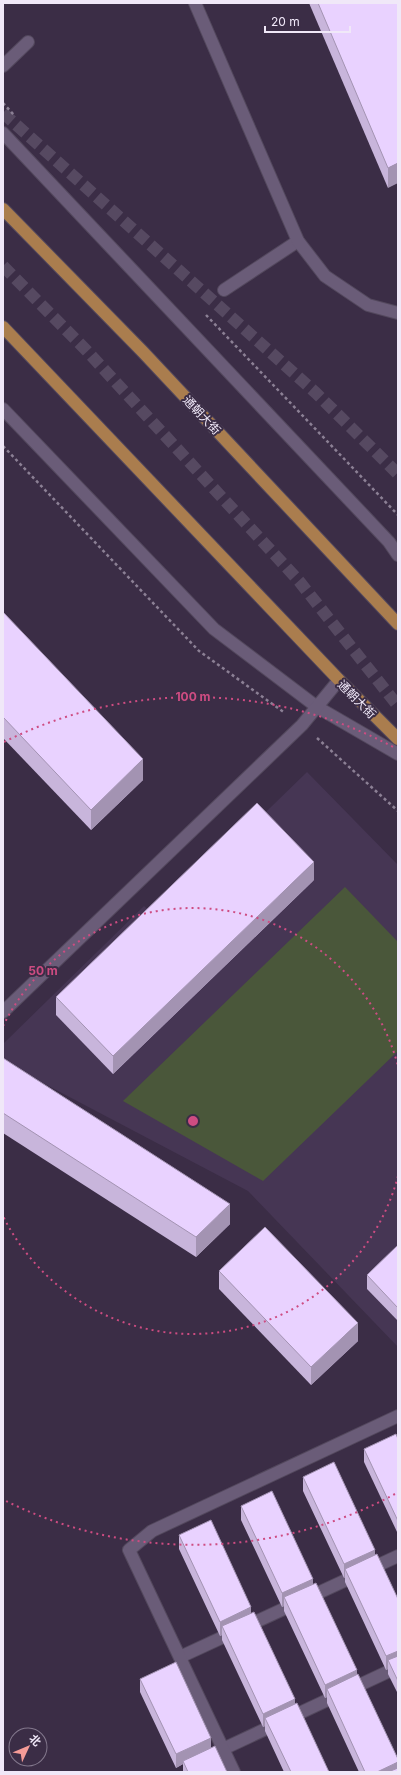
<svg xmlns="http://www.w3.org/2000/svg" width="401" height="1775" viewBox="0 0 401 1775" font-family="Inter,'Noto Sans SC',sans-serif">
	<rect width="100%" height="100%" fill="#3b2d46"/>
	<!-- built -->
	<polygon fill="#463654" points="307,772 398,865 398,1347 248,1191 3,1062 3,1044 144,906 157,918"/>
	<!-- pitch -->
	<polygon fill="#4a573a" points="345,887 398,942 398,1051 263,1181 123,1101"/>
	<g fill="none" stroke-linecap="round" stroke-linejoin="round">
		<!-- highway-tunnel -->
		<g stroke="#564961" stroke-width="12" stroke-dasharray="12 6" stroke-linecap="butt">
			<polyline points="3,113 316,393 398,474"/>
			<polyline points="3,266 87,351 299,581 398,706"/>
		</g>
		<!-- lane casing -->
		<g stroke="#53485d" stroke-width="14">
			<g id="lane">
				<polyline points="3,66 28,42"/>
				<polyline points="3,133 389,542 398,555"/>
				<polyline points="224,290 298,241"/>
				<polyline points="3,409 214,629 317,707 398,754"/>
			</g>
		</g>
		<!-- street casing -->
		<g stroke="#53485d" stroke-width="14">
			<g id="street">
				<polyline points="195,3 298,241 325,276 368,305 398,313"/>
				<polyline points="3,1012 302,725 339,680"/>
				<polyline points="180,1657 398,1556"/>
				<polyline points="223,1749 398,1667"/>
				<polyline points="234,1772 129,1550 152,1531 398,1416"/>
			</g>
		</g>
		<!-- primary casing -->
		<g stroke="#53485d" stroke-width="14">
			<g id="primary">
				<polyline points="3,209 143,352 398,624"/>
				<polyline points="3,327 339,680 398,739"/>
			</g>
		</g>
		<!-- path -->
		<g stroke="#8c8095" stroke-width="2.5" stroke-dasharray="3 3" stroke-linecap="butt">
			<polyline points="3,103 14,115"/>
			<polyline points="206,315 398,515"/>
			<polyline points="3,446 199,651 285,713"/>
			<polyline points="317,738 398,811"/>
		</g>
		<!-- lane -->
		<use href="#lane" stroke="#6a5c78" stroke-width="12"/>
		<!-- street -->
		<use href="#street" stroke="#6a5c78" stroke-width="12"/>
		<!-- primary -->
		<use href="#primary" stroke="#aa7d4e" stroke-width="12"/>
	</g>
	<!-- wall -->
	<g fill="#c8b5db">
		<polygon points="309,3 398,3 388,188"/>
		<polygon points="3,612 143,780 91,830 3,738"/>
		<polygon points="314,880 113,1074 56,1015 56,997"/>
		<polygon points="3,1058 230,1224 196,1257 3,1133"/>
		<polygon points="398,1245 398,1321 367,1289 367,1275"/>
		<polygon points="219,1271 358,1341 311,1385 219,1289"/>
		<polygon points="398,1439 398,1534 364,1462 364,1449"/>
		<polygon points="303,1477 375,1555 398,1599 398,1694 388,1674 388,1669 386,1670 345,1582 345,1577 344,1578 303,1491"/>
		<polygon points="241,1506 313,1584 357,1675 398,1772 359,1772 327,1703 327,1697 325,1698 284,1611 284,1606 282,1607 241,1520"/>
		<polygon points="179,1535 251,1613 295,1704 329,1772 284,1772 265,1731 265,1726 263,1727 222,1640 222,1635 220,1636 179,1549"/>
		<polygon points="140,1679 211,1748 227,1772 183,1772 183,1764 176,1768 140,1692"/>
	</g>
	<!-- shaded-wall -->
	<g fill="#a393b2">
		<polygon points="398,163 398,183 388,188 388,168"/>
		<polygon points="143,759 143,780 91,830 91,810"/>
		<polygon points="314,862 314,880 113,1074 113,1056"/>
		<polygon points="230,1204 230,1224 196,1257 196,1237"/>
		<polygon points="358,1323 358,1341 311,1385 311,1367"/>
		<polygon points="375,1550 375,1563 345,1569 345,1577 344,1578 344,1564"/>
		<polygon points="313,1579 313,1592 284,1597 284,1606 282,1607 282,1593"/>
		<polygon points="251,1607 251,1621 222,1626 222,1635 220,1636 220,1622"/>
		<polygon points="398,1651 398,1664 388,1660 388,1669 386,1670 386,1656"/>
		<polygon points="357,1670 357,1684 327,1689 327,1697 325,1698 325,1685"/>
		<polygon points="295,1699 295,1713 265,1718 265,1726 263,1727 263,1714"/>
		<polygon points="211,1738 211,1751 183,1761 183,1764 176,1768 176,1754"/>
		<polygon points="398,1762 398,1772 377,1772"/>
	</g>
	<!-- building -->
	<g fill="#e9d2ff" stroke="#a393b2">
		<polygon points="318,3 398,3 398,163 388,168"/>
		<polygon points="3,612 143,759 91,810 3,717"/>
		<polygon points="257,803 314,862 113,1056 56,997"/>
		<polygon points="3,1058 230,1204 196,1237 3,1113"/>
		<polygon points="265,1227 358,1323 311,1367 219,1271"/>
		<polygon points="398,1245 398,1308 367,1275"/>
		<polygon points="396,1434 398,1439 398,1521 364,1449"/>
		<polygon points="334,1462 375,1550 344,1564 303,1477"/>
		<polygon points="272,1491 313,1579 282,1593 241,1506"/>
		<polygon points="211,1520 251,1607 220,1622 179,1535"/>
		<polygon points="377,1554 398,1599 398,1651 386,1656 345,1569"/>
		<polygon points="316,1583 357,1670 325,1685 284,1597"/>
		<polygon points="254,1612 295,1699 263,1714 222,1626"/>
		<polygon points="398,1656 398,1681 388,1660"/>
		<polygon points="176,1662 211,1738 176,1754 140,1679"/>
		<polygon points="358,1674 398,1759 398,1762 377,1772 365,1772 327,1689"/>
		<polygon points="297,1703 329,1772 291,1772 265,1718"/>
		<polygon points="215,1746 227,1772 188,1772 183,1761"/>
		<polygon points="398,1768 398,1772 388,1772"/>
	</g>
	<!-- distance rings -->
	<g fill="none" stroke="#ce4c82" stroke-width="2" stroke-dasharray="2 4">
		<path d="M398 1176A212 212 0 0 1 3 1216M3 1026A212 212 0 0 1 398 1066"/>
		<path d="M395 1494A424 424 0 0 1 4 1500M4 742A424 424 0 0 1 395 748"/>
	</g>
	<g text-anchor="middle" dominant-baseline="central" stroke-width="4" stroke-linejoin="round" paint-order="stroke">
		<!-- street labels -->
		<g font-size="12" fill="#f0e8f8" stroke="#3b2d46">
			<text transform="translate(202 415) rotate(47)">通朝大街</text>
			<text transform="translate(357 699) rotate(45)">通朝大街</text>
		</g>
	</g>
	<circle cx="193" cy="1121" r="6" fill="#ce4c82" stroke="#3b2d46" stroke-width="2"/>
	<g font-size="12" text-anchor="middle" font-weight="bold" fill="#ce4c82" stroke="#3b2d46" stroke-width="4" stroke-linejoin="round" paint-order="stroke">
		<text x="193" y="701">100 m</text>
		<text x="43" y="975">50 m</text>
	</g>
	<!-- border -->
	<rect width="401" height="1775" fill="none" stroke="#f0e8f8" stroke-width="8"/>
	<!-- north arrow -->
	<g transform="translate(28 1747) rotate(46)"><circle r="19" fill="#3b2d46" stroke="#83788d"/>
	<path d="M0-3L7 15L0 10L-7 15Z" fill="#f59b97"/>
	<text y="-6" font-size="11" font-weight="bold" text-anchor="middle" fill="#f0e8f8">北</text>
	</g>
	<!-- scale -->
	<path d="M265 26v6h85v-6" fill="none" stroke="#f0e8f8" stroke-width="2"/>
	<text x="271" y="26" font-size="12" fill="#f0e8f8" stroke="#3b2d46" stroke-width="3" paint-order="stroke">20 m</text>
</svg>
